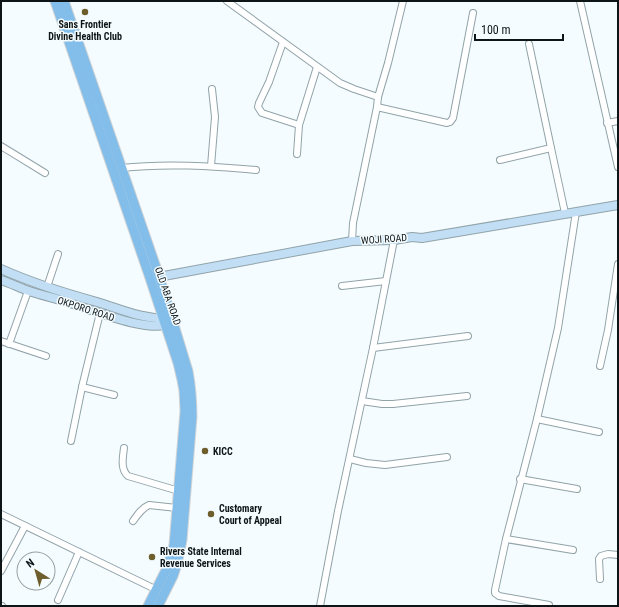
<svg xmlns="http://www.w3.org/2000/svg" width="619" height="607" viewBox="0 0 619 607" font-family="'Roboto Condensed',sans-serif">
	<rect width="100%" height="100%" fill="#f4fcff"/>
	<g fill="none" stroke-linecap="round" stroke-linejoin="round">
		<!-- minor casing -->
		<g stroke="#91a3a9" stroke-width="8">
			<g id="minor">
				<polyline points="227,1 340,83 354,89 378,97"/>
				<polyline points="580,1 618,167"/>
				<polyline points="283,42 269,82 259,103 258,107 262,113 299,125"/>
				<polyline points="529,44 551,148"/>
				<polyline points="377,107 447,123 450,122 453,118 473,13"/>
				<polyline points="607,123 618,121"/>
				<polyline points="1,146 45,173"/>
				<polyline points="297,154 299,125 317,67"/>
				<polyline points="500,160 551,148 565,213"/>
				<polyline points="211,166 215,117 212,89"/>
				<path d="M121,168C166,163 211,166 256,170"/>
				<polyline points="352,241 353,223 377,107 378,97 388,63 403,1"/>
				<polyline points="342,286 386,281"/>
				<polyline points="47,287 58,254"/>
				<polyline points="1,341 46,356"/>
				<polyline points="9,344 28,291"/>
				<polyline points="373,348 468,336"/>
				<polyline points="600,366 608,330 618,264"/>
				<polyline points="82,387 114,395"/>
				<polyline points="362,401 382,404 393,404 467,396"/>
				<polyline points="537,419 599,432"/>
				<polyline points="71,441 82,387 100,313"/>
				<path d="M124,448C123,457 120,469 128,476L179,491"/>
				<polyline points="350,459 366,463 385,465 447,457"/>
				<polyline points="520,479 577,489"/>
				<polyline points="1,514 157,590"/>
				<path d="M133,521C138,514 142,508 149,505L177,508"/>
				<polyline points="506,539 573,550"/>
				<polyline points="1,571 25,526"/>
				<polyline points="600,579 599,559 601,556 608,554 618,555"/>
				<polyline points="58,600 79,552"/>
				<polyline points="549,605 499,596 495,593 495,590 506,539 537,419 558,328 576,212"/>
				<polyline points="1,606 2,606"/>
				<polyline points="320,606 338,511 373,348 394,240"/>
			</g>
		</g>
		<!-- secondary casing -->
		<g stroke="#91a3a9" stroke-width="10">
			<g id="secondary">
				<path d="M1,269C32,283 64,293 97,302C120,309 144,320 168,318"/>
				<polyline points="153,278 352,241 394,240 412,237 422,238 618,205"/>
				<path d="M1,280C11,283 20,288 29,291C44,296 59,299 73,304C98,312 146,332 171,324"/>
			</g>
		</g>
		<!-- primary casing -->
		<g stroke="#d4d5d5" stroke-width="11">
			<g id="primary">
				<polyline points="55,1 150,278 178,363 182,380 184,391 185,411 174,545 167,568 148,606"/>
				<path d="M64,1L159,276L188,371C191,387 192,401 192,417L182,540L177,564L173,576L158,606"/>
			</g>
		</g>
		<!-- minor -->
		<use href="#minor" stroke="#fff" stroke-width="6"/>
		<!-- secondary -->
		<use href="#secondary" stroke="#c1def4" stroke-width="8"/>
		<!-- primary -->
		<use href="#primary" stroke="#83beea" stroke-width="9"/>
	</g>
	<!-- markers -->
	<g fill="#6e5e2c" stroke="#f4fcff" stroke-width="1.5">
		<circle cx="85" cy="12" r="4"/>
		<circle cx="205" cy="451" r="4"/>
		<circle cx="211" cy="514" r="4"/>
		<circle cx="152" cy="557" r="4"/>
	</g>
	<g text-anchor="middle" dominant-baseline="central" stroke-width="3" stroke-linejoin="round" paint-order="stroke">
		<!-- poi labels -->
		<g font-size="10" font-weight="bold" fill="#0e1517" stroke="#f4fcff" text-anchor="start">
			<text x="85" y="24" text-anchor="middle">Sans Frontier<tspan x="85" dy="12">Divine Health Club</tspan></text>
			<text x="213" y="451">KICC</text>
			<text x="219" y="508">Customary<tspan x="219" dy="12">Court of Appeal</tspan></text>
			<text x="160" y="551">Rivers State Internal<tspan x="160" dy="12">Revenue Services</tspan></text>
		</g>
		<!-- street labels -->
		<g font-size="10" fill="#0e1517" stroke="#f4fcff">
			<text transform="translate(384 239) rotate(-4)">WOJI ROAD</text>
			<text transform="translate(168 296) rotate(71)">OLD ABA ROAD</text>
			<text transform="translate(86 309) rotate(18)">OKPORO ROAD</text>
		</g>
	</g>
	<!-- border -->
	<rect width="619" height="607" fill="none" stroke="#0e1517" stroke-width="4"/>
	<!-- north arrow -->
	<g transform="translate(36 571) rotate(323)"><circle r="19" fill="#f4fcff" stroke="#98a0a2"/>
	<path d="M0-3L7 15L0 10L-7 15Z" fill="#6e5e2c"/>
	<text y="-6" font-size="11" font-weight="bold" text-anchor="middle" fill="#0e1517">N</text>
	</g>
	<!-- scale -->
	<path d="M475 34v6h88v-6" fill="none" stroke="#0e1517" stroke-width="2"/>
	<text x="481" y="34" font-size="12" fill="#0e1517" stroke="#f4fcff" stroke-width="3" paint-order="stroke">100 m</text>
</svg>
